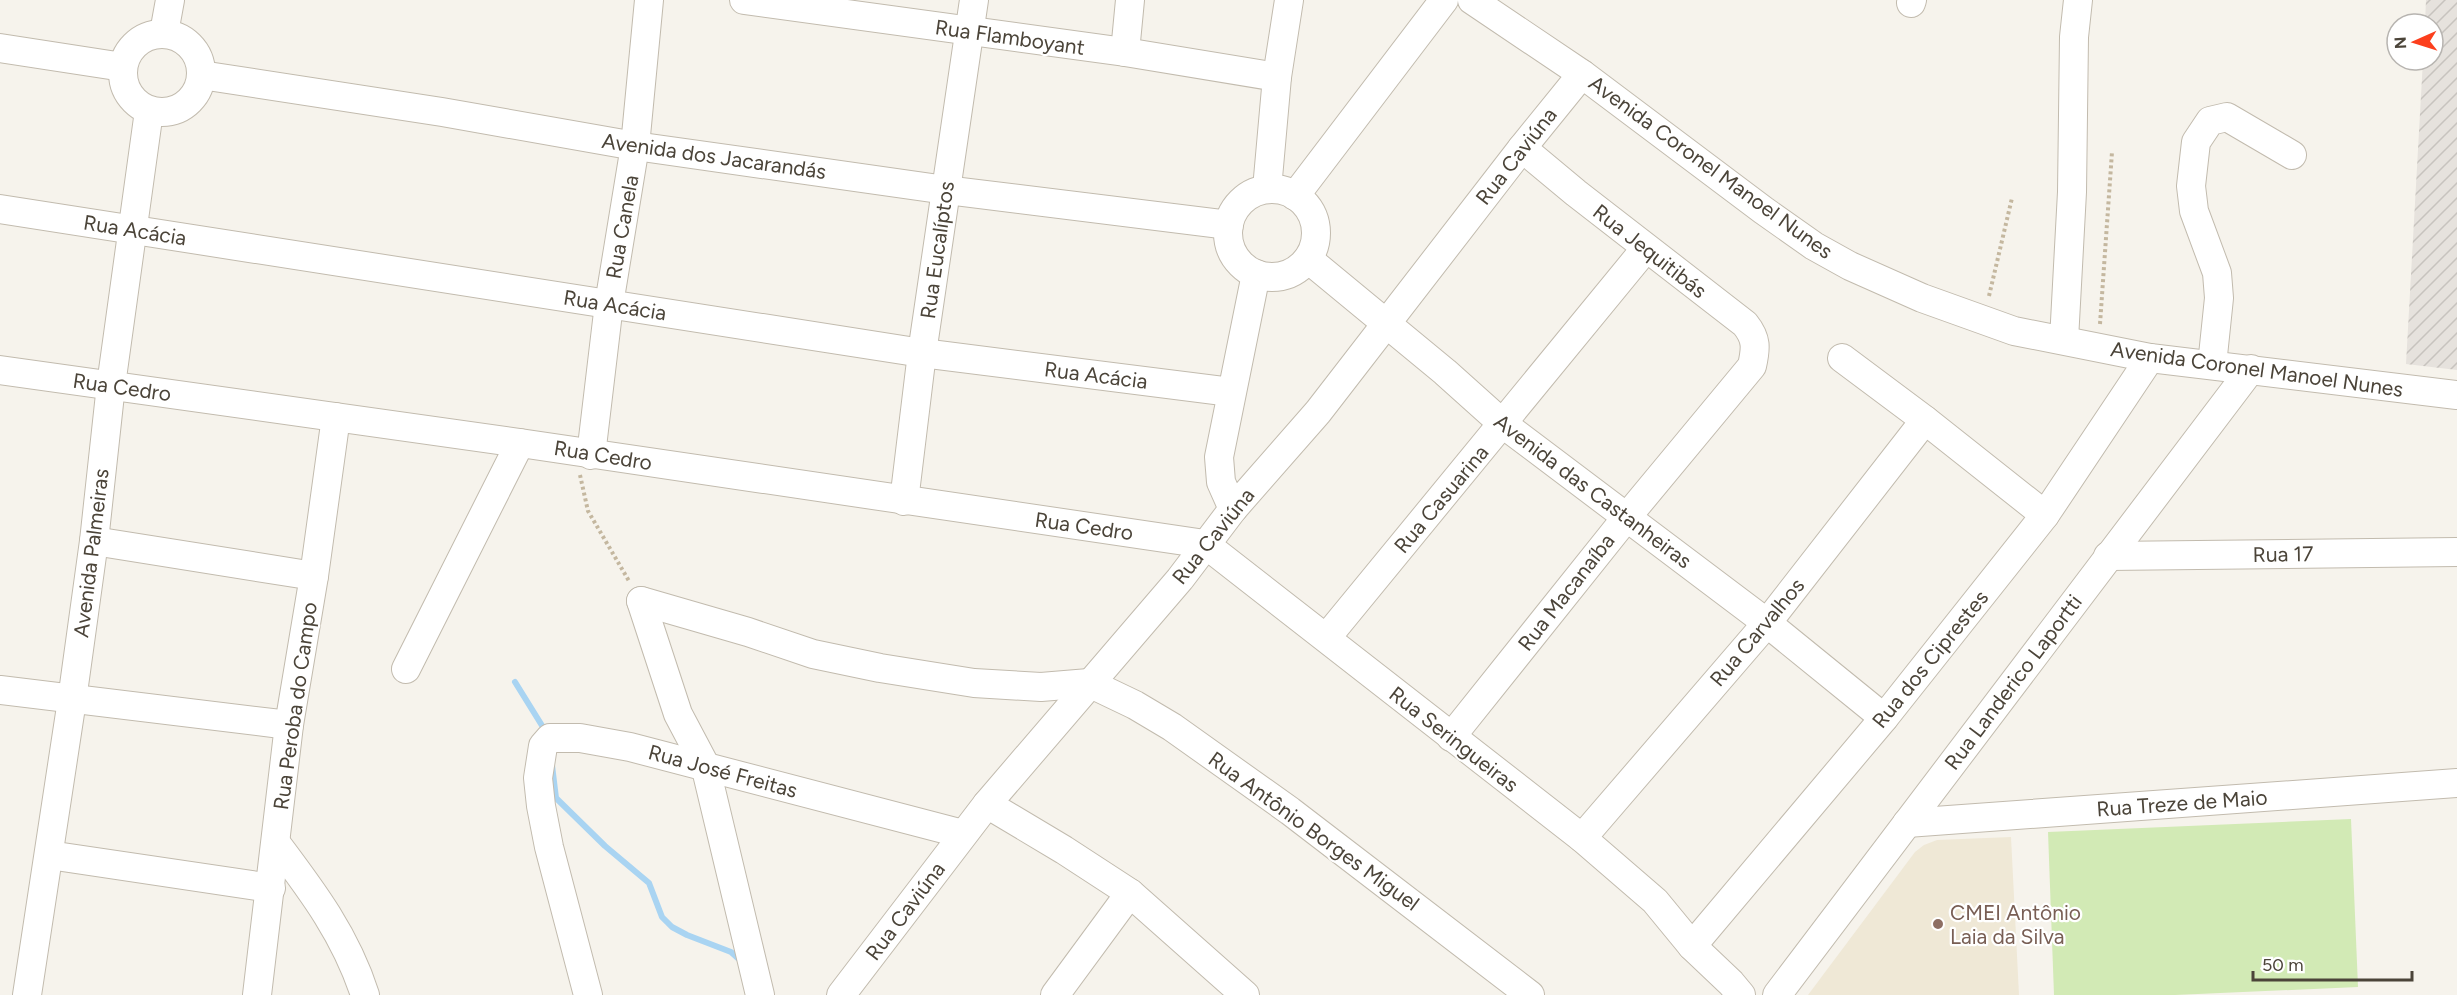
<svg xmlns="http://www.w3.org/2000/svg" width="2457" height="995" viewBox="0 0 2457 995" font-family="Figtree,sans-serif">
	<defs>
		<pattern id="industrial-furrows" width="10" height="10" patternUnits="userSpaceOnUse" patternTransform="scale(1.5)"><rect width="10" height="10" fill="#e6e2dd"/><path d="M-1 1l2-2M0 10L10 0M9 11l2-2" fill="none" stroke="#c7c3be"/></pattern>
	</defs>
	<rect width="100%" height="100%" fill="#f6f3ec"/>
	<!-- industrial -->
	<polygon fill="url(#industrial-furrows)" points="2426,0 2457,0 2457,370 2406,364 2423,60 2433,60 2433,24 2425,24"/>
	<!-- education -->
	<polygon fill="#efe8d6" points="2011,837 2019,995 1808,995 1915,852 1924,845 1937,840"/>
	<!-- green -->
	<polygon fill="#d2eab5" points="2351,819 2358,987 2175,995 2054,995 2048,832"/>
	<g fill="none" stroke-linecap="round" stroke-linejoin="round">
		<!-- stream -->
		<g stroke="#a9d4f2" stroke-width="6">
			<polyline points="515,682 546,732"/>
			<polyline points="552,765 556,798 605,846 649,883 662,917 672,927 687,935 731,952 741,961"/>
		</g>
		<!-- minor casing -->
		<g stroke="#c2bbae" stroke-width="30">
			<g id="minor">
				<polyline points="744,0 1125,52 1277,77"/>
				<polyline points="1472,0 1582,74 1763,210 1814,246 1850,266 1922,298 2014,331 2150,358 2457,395"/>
				<polyline points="1911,3 1912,0"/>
				<polyline points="164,33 170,0"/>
				<circle cx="162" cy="73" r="39"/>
				<polyline points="0,48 123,67"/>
				<polyline points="1125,52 1130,0"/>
				<polyline points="201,75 442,112 635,146 946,190 1229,225"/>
				<polyline points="1267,189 1277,77 1289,0"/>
				<circle cx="1272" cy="233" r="44"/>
				<polyline points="1295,196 1444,0"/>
				<polyline points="0,209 922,353 1231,392"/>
				<polyline points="1308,259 1445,372 1503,424 1767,623 1884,718"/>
				<polyline points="2064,340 2072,192 2074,37 2078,0"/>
				<polyline points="1842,358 1925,420 2045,515"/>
				<polyline points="2212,365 2219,298 2217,273 2194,211 2191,186 2196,142 2210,121 2227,117 2292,155"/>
				<polyline points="0,370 520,443 1205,544 1582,838 1655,901 1692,946 1731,983 1741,995"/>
				<polyline points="591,455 609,304 635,146 649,0"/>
				<polyline points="904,501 922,353 974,0"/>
				<polyline points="1233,509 1221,482 1219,457 1256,274"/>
				<polyline points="94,541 314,576"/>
				<polyline points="2108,556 2457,552"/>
				<polyline points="641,601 748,632 813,654 880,668 974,683 1041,687 1089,683 1135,705 1172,727 1290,811 1530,995"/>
				<polyline points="641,601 678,714 705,765 760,995"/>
				<polyline points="1327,637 1646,248"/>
				<polyline points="406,669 520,443"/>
				<polyline points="0,690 289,725"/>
				<path d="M1451,737L1626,518L1752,366C1756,348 1757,339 1745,324L1576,193L1522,148"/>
				<polyline points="987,804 1064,850 1130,893 1245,995"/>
				<polyline points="1907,823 2457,783"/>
				<polyline points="1582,838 1767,623 1925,420"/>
				<path d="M276,843C313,892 346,936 365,995"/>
				<polyline points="49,855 271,888"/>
				<polyline points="1692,946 1884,718 2045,515 2150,358"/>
				<polyline points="27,995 72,700 94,541 111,385 149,111"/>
				<polyline points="257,995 289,725 314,576 336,417"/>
				<polyline points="588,995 549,847 541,806 538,778 543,746 550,738 580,738 630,747 963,834"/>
				<polyline points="841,995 987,804 1180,579 1233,509 1318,412 1522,148 1582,74"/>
				<polyline points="1055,995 1130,893"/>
				<polyline points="1777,995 2251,369"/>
			</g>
		</g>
		<!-- path -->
		<g stroke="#c4b79f" stroke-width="4" stroke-dasharray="3 3" stroke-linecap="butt">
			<polyline points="1989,296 2012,198"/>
			<polyline points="2100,324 2112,152"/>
			<polyline points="580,475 588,511 629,581"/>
		</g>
		<!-- minor -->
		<use href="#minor" stroke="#fff" stroke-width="28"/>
	</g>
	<!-- markers -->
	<circle fill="#8d6e63" stroke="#fff" stroke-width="2" cx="1938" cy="924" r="6"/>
	<g text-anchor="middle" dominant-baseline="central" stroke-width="4.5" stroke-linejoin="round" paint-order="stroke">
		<!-- street labels -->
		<g font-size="21" fill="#4b4439" stroke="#fff">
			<text transform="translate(1010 37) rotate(8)">Rua Flamboyant</text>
			<text transform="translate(714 156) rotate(8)">Avenida dos Jacarandás</text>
			<text transform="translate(1516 156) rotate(-52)">Rua Caviúna</text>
			<text transform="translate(1711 167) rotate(36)">Avenida Coronel Manoel Nunes</text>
			<text transform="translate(622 227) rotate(-80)">Rua Canela</text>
			<text transform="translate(135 230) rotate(9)">Rua Acácia</text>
			<text transform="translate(937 250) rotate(-82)">Rua Eucalíptos</text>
			<text transform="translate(1650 251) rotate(38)">Rua Jequitibás</text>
			<text transform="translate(615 305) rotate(9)">Rua Acácia</text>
			<text transform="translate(2257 369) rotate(8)">Avenida Coronel Manoel Nunes</text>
			<text transform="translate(1096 375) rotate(7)">Rua Acácia</text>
			<text transform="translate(122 387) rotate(8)">Rua Cedro</text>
			<text transform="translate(603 455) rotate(9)">Rua Cedro</text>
			<text transform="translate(1593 491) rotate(37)">Avenida das Castanheiras</text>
			<text transform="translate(1441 499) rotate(-50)">Rua Casuarina</text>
			<text transform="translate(1084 526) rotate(8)">Rua Cedro</text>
			<text transform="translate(1213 536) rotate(-51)">Rua Caviúna</text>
			<text transform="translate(91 553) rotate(-83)">Avenida Palmeiras</text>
			<text transform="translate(2283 554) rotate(-1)">Rua 17</text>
			<text transform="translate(1566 592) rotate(-52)">Rua Macanaíba</text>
			<text transform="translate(1757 632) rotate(-50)">Rua Carvalhos</text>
			<text transform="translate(1930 659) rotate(-51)">Rua dos Ciprestes</text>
			<text transform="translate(2013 682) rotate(-53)">Rua Landerico Laportti</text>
			<text transform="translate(295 706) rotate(-82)">Rua Peroba do Campo</text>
			<text transform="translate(1454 739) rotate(38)">Rua Seringueiras</text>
			<text transform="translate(723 771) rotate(15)">Rua José Freitas</text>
			<text transform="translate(2182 803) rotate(-4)">Rua Treze de Maio</text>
			<text transform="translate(1314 831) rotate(36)">Rua Antônio Borges Miguel</text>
			<text transform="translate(905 911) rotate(-53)">Rua Caviúna</text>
		</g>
		<!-- education labels -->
		<g font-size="21" fill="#785e54" stroke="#fff" text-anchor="start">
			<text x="1950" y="912">CMEI Antônio<tspan x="1950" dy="24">Laia da Silva</tspan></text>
		</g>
	</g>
	<!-- north arrow -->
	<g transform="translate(2415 42) rotate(267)"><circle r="28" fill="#ffffff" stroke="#b7b4b0" stroke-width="1.5"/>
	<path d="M0-4.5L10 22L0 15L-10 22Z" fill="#fc3f1d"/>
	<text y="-9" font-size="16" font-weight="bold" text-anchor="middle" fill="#4b4439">N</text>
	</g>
	<!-- scale -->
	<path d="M2253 971v9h159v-9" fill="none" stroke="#4b4439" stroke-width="3"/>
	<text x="2262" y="971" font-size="18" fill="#4b4439" stroke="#ffffff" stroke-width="4.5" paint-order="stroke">50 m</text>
</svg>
